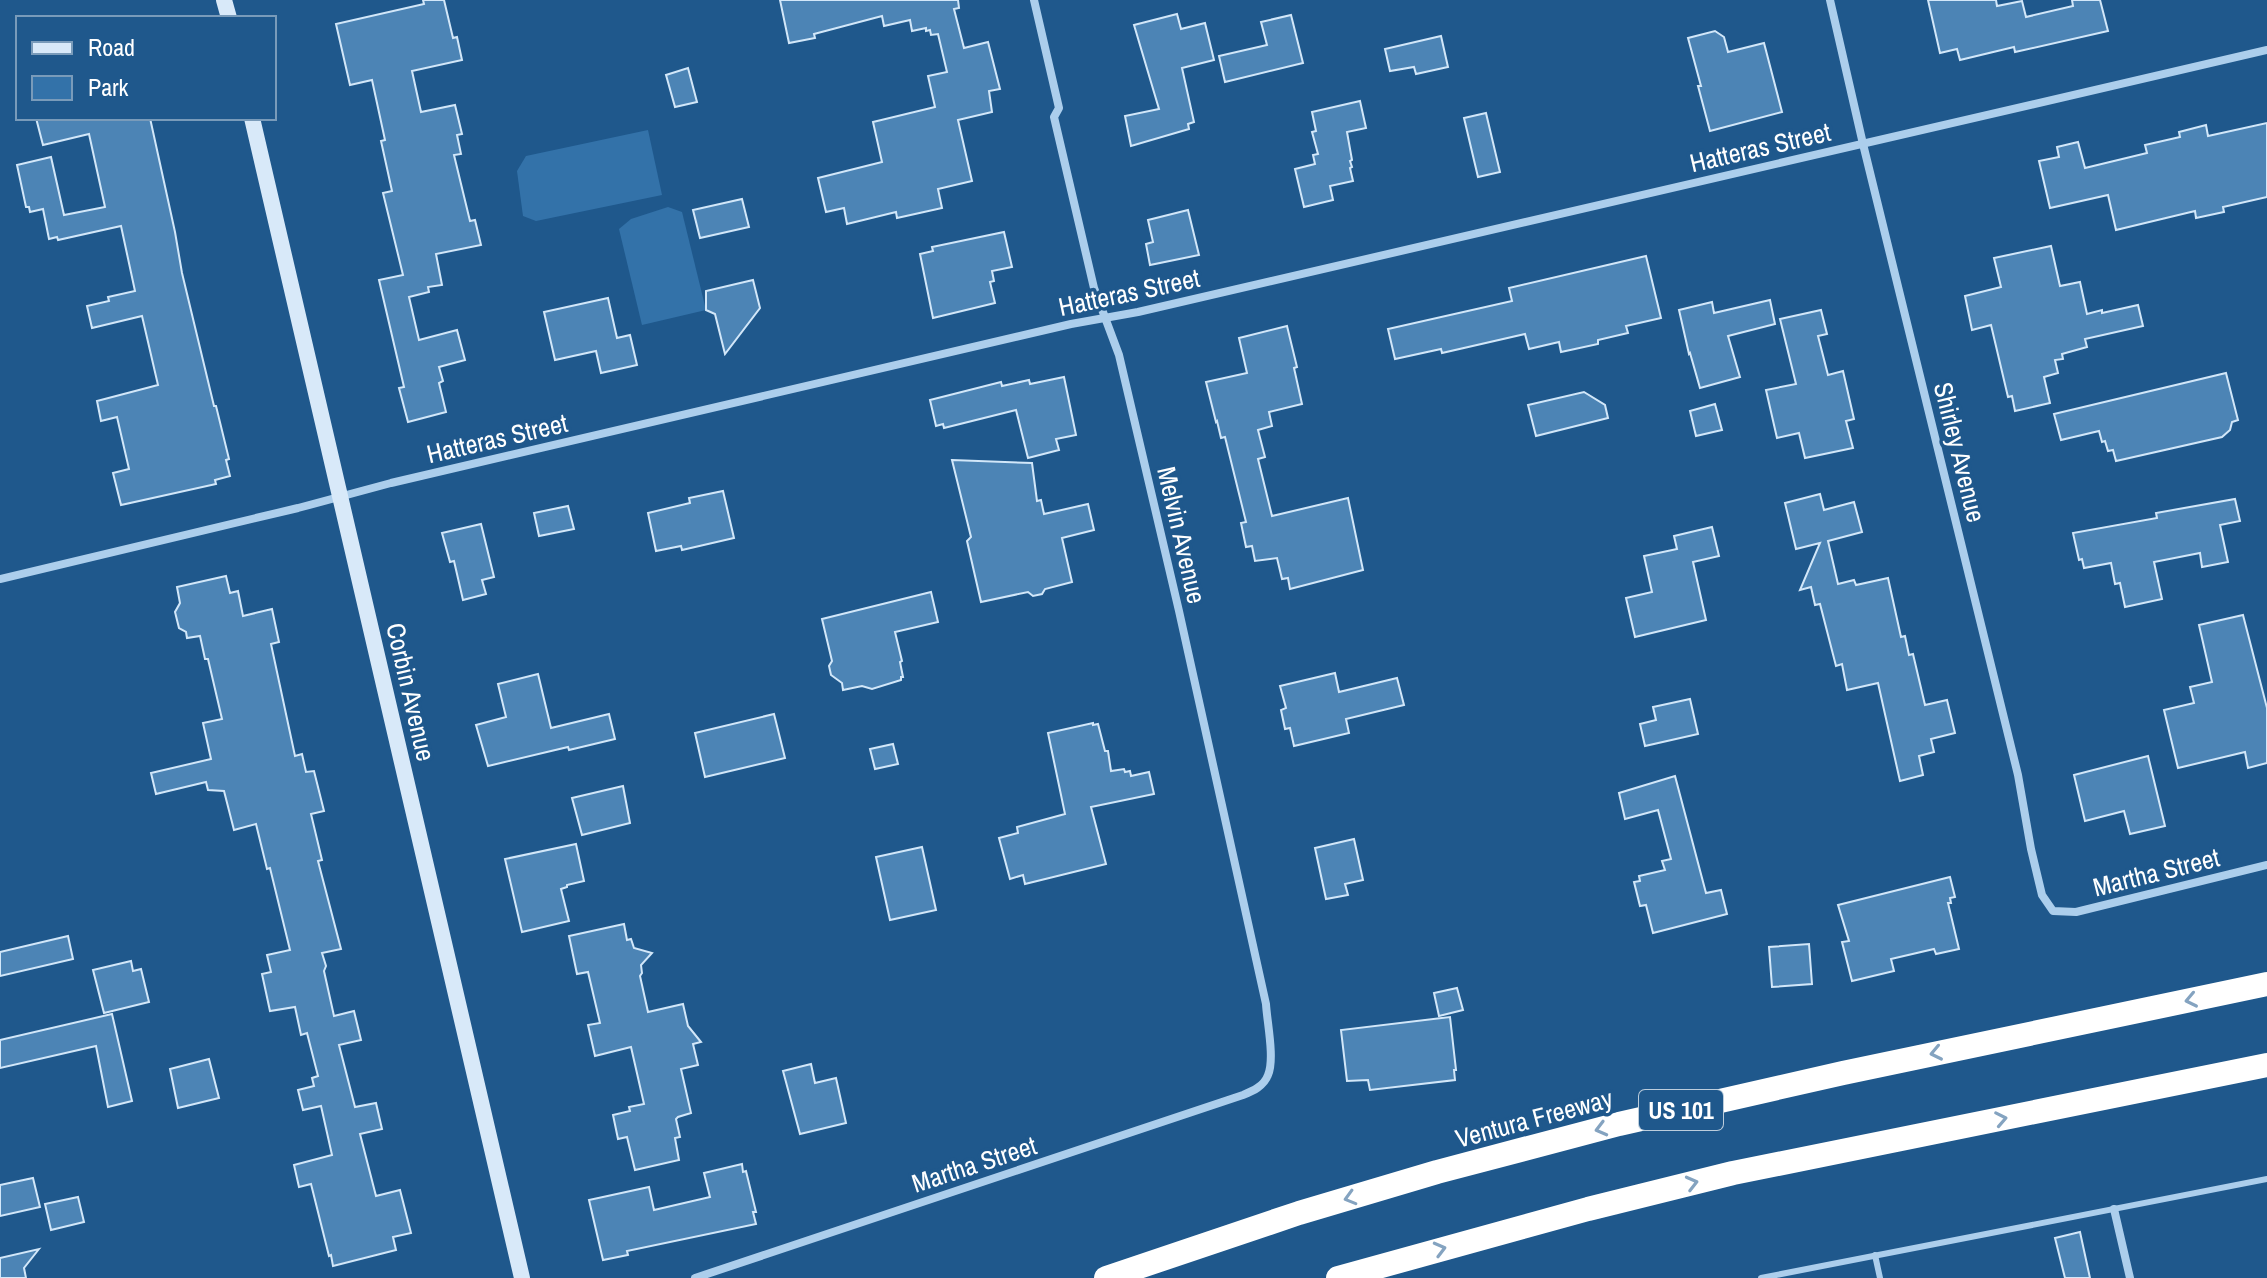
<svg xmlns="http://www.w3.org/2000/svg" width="2267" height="1278" viewBox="0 0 2267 1278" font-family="'Archivo Narrow',sans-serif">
	<rect width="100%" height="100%" fill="#1f588c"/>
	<!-- green -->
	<g fill="#3372a9">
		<polygon points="648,130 662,195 536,221 523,216 517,171 526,156"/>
		<polygon points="668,207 682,212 706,310 642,325 619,229 631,219"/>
	</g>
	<!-- building -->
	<g fill="#4c84b5" stroke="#d2e7f9" stroke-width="2">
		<polygon points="423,0 444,0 453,38 457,37 462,60 412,71 421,112 455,105 462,134 457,135 461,154 454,155 470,221 475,220 481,245 436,254 442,285 428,287 429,292 409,297 419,340 457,330 465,360 439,367 443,381 439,383 446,412 408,422 399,388 404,387 379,280 403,275 383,193 392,191 381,141 385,140 372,80 350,85 336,24 424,4"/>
		<polygon points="780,0 958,0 959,8 954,9 964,48 988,42 1000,89 989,91 992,112 958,120 972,181 938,189 942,208 897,218 896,212 847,224 844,208 826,212 818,178 882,162 873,122 935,107 928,76 947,72 938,34 931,35 930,30 926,31 926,28 912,31 910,20 884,26 882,16 814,34 815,38 789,43"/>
		<polygon points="1928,0 1996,0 1997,6 2022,1 2026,17 2073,6 2072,0 2100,0 2108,31 2015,52 2014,47 1960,60 1957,49 1940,53"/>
		<polygon points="1177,14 1181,29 1205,23 1214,60 1182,68 1194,122 1188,124 1189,129 1131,146 1125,116 1159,109 1134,25"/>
		<polygon points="1291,15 1303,63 1225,82 1219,56 1267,45 1261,22"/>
		<polygon points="1715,31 1724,37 1728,52 1764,43 1782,112 1710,131 1698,86 1701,86 1688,38"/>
		<polygon points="1441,36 1448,67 1416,74 1414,67 1390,71 1385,49"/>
		<polygon points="688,68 697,102 675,107 666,75"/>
		<polygon points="1360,101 1366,128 1347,132 1352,160 1350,161 1352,167 1350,168 1353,181 1330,186 1333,200 1304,207 1295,169 1315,164 1313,155 1318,154 1312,132 1316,131 1312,112"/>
		<polygon points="1486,113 1500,172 1478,177 1464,118"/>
		<polygon points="36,118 150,118 175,232 182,273 214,406 216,406 229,459 226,460 230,476 215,480 216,484 121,505 113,473 129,469 117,417 101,421 97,401 158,385 142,316 92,328 87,306 109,301 108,297 135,291 121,226 58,240 57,237 49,239 43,209 30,212 29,207 26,207 17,165 51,157 64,215 105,207 89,134 43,145"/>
		<polygon points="2267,123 2267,197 2223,207 2224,212 2196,218 2195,211 2116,230 2108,195 2050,208 2039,161 2059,157 2057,147 2078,142 2085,168 2147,153 2145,145 2180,137 2179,132 2206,125 2208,136"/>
		<polygon points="742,199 749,227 700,238 693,210"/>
		<polygon points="1188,210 1199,255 1150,265 1146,244 1153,242 1148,220"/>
		<polygon points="1004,232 1012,267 992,271 994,281 990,282 995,303 933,318 920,254 933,251 932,247"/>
		<polygon points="2051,246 2060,286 2080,282 2087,314 2102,310 2102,313 2138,305 2143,326 2085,339 2087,347 2062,354 2063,359 2055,360 2058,373 2044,377 2050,403 2015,411 2012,396 2008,397 1991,325 1972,330 1965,296 2001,287 1994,258"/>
		<polygon points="1646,256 1661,318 1626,326 1628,333 1598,340 1598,344 1561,352 1559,342 1529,349 1525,334 1442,353 1441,349 1395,359 1388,329 1512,301 1509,288"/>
		<polygon points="753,280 760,308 725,354 715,314 706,310 706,291"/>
		<polygon points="608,298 617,338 630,335 637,365 601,373 596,351 555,360 544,312"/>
		<polygon points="1770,300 1775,324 1728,336 1740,377 1700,388 1690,353 1689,354 1679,310 1712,302 1714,313"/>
		<polygon points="1821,310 1827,334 1818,336 1828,375 1843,371 1854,419 1846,421 1853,448 1805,458 1799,433 1777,438 1766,390 1796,384 1780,319"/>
		<polygon points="1287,326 1297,367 1294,368 1302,404 1269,412 1272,426 1258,430 1265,457 1258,459 1272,516 1348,498 1363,570 1290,589 1288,578 1282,579 1277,558 1255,561 1252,546 1246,547 1241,523 1246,522 1225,437 1221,438 1217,421 1216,422 1206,382 1247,373 1239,338"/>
		<polygon points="2226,373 2238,420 2232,422 2230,430 2222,437 2116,461 2113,450 2108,451 2105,441 2102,442 2099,431 2061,440 2054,414"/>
		<polygon points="1064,377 1076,435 1056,439 1059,450 1028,458 1016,410 944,428 943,424 936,426 930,400 1001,382 1002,386 1029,380 1030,384"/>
		<polygon points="1584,392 1605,405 1608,418 1536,436 1528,405"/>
		<polygon points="1715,404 1722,430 1696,436 1690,411"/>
		<polygon points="952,460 1032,463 1037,501 1041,500 1044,514 1088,504 1094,530 1062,538 1072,582 1045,589 1042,594 1033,596 1028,592 981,602 967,541 971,537"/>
		<polygon points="723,491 734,538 682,550 681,546 656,551 648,513 690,503 689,498"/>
		<polygon points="1820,494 1824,510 1854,502 1862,532 1828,541 1838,584 1854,580 1856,585 1888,578 1901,637 1905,636 1909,655 1913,654 1925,705 1947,700 1955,733 1931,739 1934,752 1919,756 1923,775 1900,781 1878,683 1847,690 1842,664 1836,666 1820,604 1815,605 1811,587 1800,590 1820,543 1796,549 1785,503"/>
		<polygon points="2235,499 2240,521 2220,525 2228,562 2202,567 2200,553 2154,562 2162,599 2125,607 2120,583 2115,584 2111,563 2084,568 2082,559 2079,560 2073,533 2157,518 2156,513"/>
		<polygon points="568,506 574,529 539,536 534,513"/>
		<polygon points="481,524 494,577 482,580 486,594 463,600 454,561 450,562 442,533"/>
		<polygon points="1712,527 1719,556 1693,562 1706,620 1635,637 1626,598 1652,592 1644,556 1677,549 1674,536"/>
		<polygon points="226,576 230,593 238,591 243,616 272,609 279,642 271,644 295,756 302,754 306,772 314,771 324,811 311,814 322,860 318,861 341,949 322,953 326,966 324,971 334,1016 354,1011 361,1040 339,1045 355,1107 376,1103 382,1129 360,1134 376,1196 400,1190 411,1233 393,1237 396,1250 333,1266 331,1255 329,1256 311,1184 299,1187 294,1165 332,1155 321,1106 303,1110 298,1090 314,1086 312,1078 318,1076 307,1033 301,1035 295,1007 270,1011 262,974 271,972 267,955 290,950 270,868 267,869 256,824 234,830 224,791 208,790 206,782 156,794 151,773 211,759 203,723 222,719 208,659 205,659 200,636 187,638 186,632 179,628 175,612 180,603 177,587"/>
		<polygon points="931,592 938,622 895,632 902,661 900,662 903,677 901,677 901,680 872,689 862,686 843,690 842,683 831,675 829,666 832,661 822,619"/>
		<polygon points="2243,615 2267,708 2267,763 2248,768 2245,752 2178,768 2164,710 2194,703 2190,687 2212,682 2199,625"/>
		<polygon points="1335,673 1339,692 1397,678 1404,705 1346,719 1349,733 1294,746 1290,728 1285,729 1281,710 1286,708 1280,686"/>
		<polygon points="538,674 551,728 609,714 615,739 569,750 568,747 488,766 476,725 506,717 498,684"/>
		<polygon points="1690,699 1698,734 1645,746 1640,724 1656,720 1653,707"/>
		<polygon points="774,714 785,758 705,777 695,733"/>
		<polygon points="1093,723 1093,725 1098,724 1105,751 1108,751 1111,771 1124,769 1125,772 1130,771 1131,776 1149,772 1154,794 1091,807 1106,864 1025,884 1023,875 1010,879 999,838 1018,833 1017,827 1065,814 1048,733"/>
		<polygon points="893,744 898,764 875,769 870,749"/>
		<polygon points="2148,756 2165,826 2130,834 2124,811 2085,821 2074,775"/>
		<polygon points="1675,776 1706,893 1721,890 1727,914 1653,933 1646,905 1640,906 1634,882 1640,881 1639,876 1665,870 1662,861 1671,859 1658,810 1625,819 1619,793"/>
		<polygon points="623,786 630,823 582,835 572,798"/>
		<polygon points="1354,839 1363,880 1345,884 1348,895 1326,899 1315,848"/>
		<polygon points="576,844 584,881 567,885 567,887 561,889 569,921 522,932 505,859"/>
		<polygon points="922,847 936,910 890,920 876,857"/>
		<polygon points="1950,877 1955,897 1950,898 1951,903 1948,903 1959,949 1936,954 1934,949 1891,959 1894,971 1852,981 1842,942 1849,941 1838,905"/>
		<polygon points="624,924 627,940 631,939 634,948 652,953 641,965 642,973 640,976 648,1012 683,1004 688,1026 701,1042 693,1044 698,1065 681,1069 691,1113 678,1117 676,1119 680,1137 675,1138 679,1160 635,1170 627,1137 618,1139 613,1115 630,1111 629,1107 644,1104 631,1047 595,1056 588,1025 600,1023 588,972 577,974 569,936"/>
		<polygon points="68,936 73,959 0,976 0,952"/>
		<polygon points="1809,944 1812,984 1772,987 1769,947"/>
		<polygon points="131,961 133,971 141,969 149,1002 104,1013 93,970"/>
		<polygon points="1457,988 1463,1010 1439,1016 1434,993"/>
		<polygon points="112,1014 132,1101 108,1107 96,1046 0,1068 0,1040"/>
		<polygon points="1450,1017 1456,1070 1454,1070 1455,1080 1370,1090 1368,1080 1347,1081 1341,1030"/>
		<polygon points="209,1059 219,1098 178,1108 170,1069"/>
		<polygon points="811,1064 815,1083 836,1078 846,1123 800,1134 783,1071"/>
		<polygon points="742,1164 743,1172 746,1171 756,1212 753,1212 756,1224 627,1251 628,1255 603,1260 589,1200 649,1187 654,1210 710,1197 704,1173"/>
		<polygon points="33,1178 40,1207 0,1216 0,1185"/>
		<polygon points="78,1197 84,1222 51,1230 45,1204"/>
		<polygon points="2080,1232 2090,1278 2065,1278 2055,1238"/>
		<polygon points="39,1249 24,1268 26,1278 0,1278 0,1258"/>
	</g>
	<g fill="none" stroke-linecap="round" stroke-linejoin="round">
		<!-- service -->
		<g stroke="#acceec" stroke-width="6">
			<polyline points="1875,1255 1880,1278"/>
			<polyline points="1761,1278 2267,1179"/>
		</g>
		<!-- minor -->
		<g stroke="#acceec" stroke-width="8">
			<polyline points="1830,0 1863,144 2018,775 2031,849 2042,895 2053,911 2076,912 2267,865"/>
			<polyline points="0,579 298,508 391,483 1071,324 1138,312 2267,50"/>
			<polyline points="2114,1209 2130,1278"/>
			<path d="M695,1278L1243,1095C1253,1091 1264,1086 1268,1075C1275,1059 1267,1022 1266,1004L1179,611L1119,355L1094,288L1054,117L1059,108L1034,0"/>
		</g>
		<!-- secondary -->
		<g stroke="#d8e9f9" stroke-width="16">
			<polyline points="224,0 229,18"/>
			<polyline points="252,118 522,1278"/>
		</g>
		<!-- motorway -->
		<g stroke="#fff" stroke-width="24">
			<polyline points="1106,1278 1299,1213 1437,1172 1619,1124 1843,1073 2267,984"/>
			<polyline points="1338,1278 1588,1209 1733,1173 2267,1065"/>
		</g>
	</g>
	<!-- one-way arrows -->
	<defs><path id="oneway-chevron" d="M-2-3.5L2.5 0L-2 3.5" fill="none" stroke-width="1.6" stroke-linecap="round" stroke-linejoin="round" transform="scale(2)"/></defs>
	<g stroke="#84a3c0">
		<use href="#oneway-chevron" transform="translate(2191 1000) rotate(168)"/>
		<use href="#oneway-chevron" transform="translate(1936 1053) rotate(168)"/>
		<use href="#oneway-chevron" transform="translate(2001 1119) rotate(-11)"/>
		<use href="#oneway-chevron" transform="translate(1601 1129) rotate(165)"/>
		<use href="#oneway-chevron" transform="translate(1692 1183) rotate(-14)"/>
		<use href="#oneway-chevron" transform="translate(1350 1198) rotate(164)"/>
		<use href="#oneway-chevron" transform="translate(1440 1249) rotate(-15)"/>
	</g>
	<g text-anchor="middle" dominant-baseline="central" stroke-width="7" stroke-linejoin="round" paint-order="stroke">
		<!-- shield labels -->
		<rect fill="#1f588c" stroke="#bccddc" stroke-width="2" x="1639" y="1090" width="84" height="40" rx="6"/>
		<g font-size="24" font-weight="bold" fill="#fff">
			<text x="1681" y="1110">US 101</text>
		</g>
		<!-- street labels -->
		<g font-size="26" fill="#fff" stroke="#1f588c">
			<text transform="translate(1760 147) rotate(-13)">Hatteras Street</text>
			<text transform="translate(1129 292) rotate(-12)">Hatteras Street</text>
			<text transform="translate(497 438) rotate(-13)">Hatteras Street</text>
			<text transform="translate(1960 452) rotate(76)">Shirley Avenue</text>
			<text transform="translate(1182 535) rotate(77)">Melvin Avenue</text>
			<text transform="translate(411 692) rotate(77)">Corbin Avenue</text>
			<text transform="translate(2156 872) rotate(-14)">Martha Street</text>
			<text transform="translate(1534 1118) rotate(-15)">Ventura Freeway</text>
			<text transform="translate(974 1164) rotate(-18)">Martha Street</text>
		</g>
	</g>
	<!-- legend -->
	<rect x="16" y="16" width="260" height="104" fill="#1f588c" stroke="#799bba" stroke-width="2"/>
	<rect x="32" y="42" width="40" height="12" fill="#d8e9f9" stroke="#799bba" stroke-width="2"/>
	<text x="88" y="56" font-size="24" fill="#ffffff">Road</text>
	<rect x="32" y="76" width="40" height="24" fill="#3372a9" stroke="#799bba" stroke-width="2"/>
	<text x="88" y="96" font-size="24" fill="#ffffff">Park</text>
</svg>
